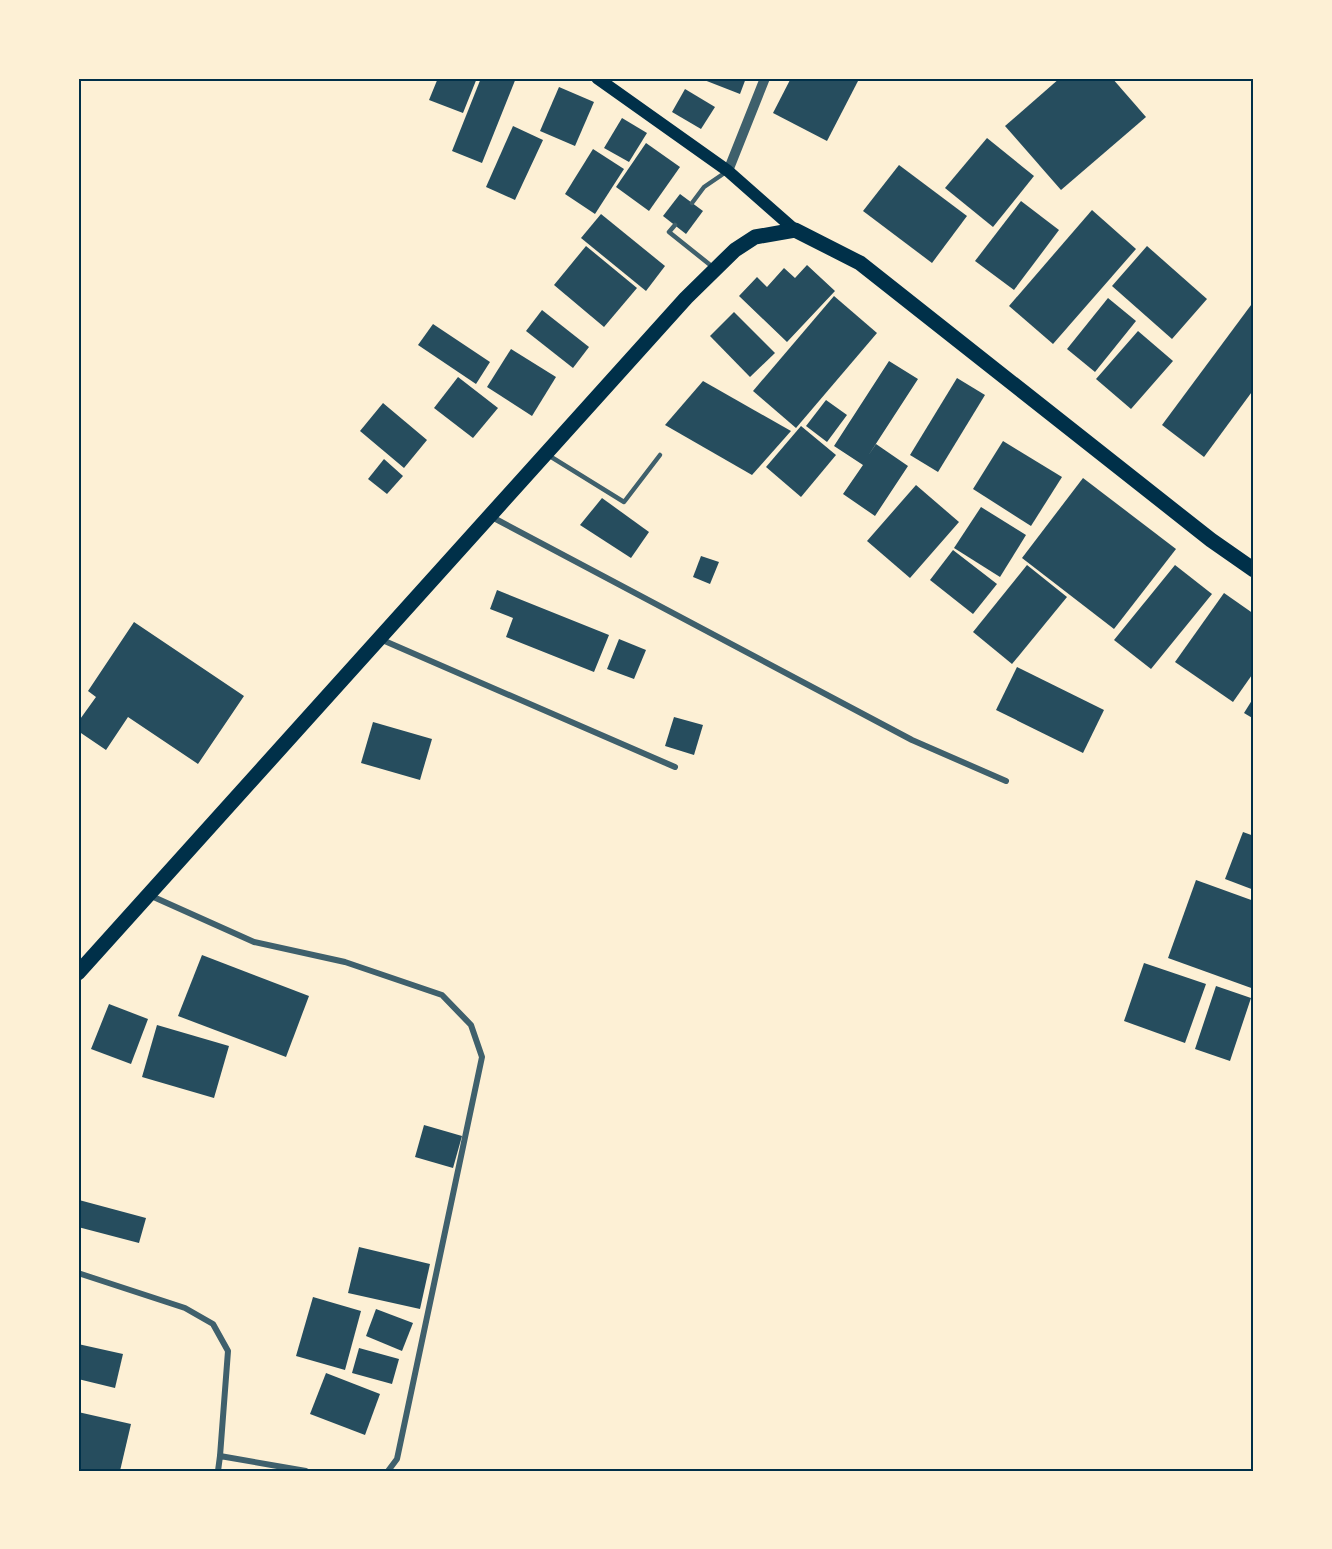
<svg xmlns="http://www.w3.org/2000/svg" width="1332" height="1549" viewBox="0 0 1332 1549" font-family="Mulish,sans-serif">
	<rect width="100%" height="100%" fill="#fdf0d5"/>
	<!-- building -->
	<g fill="#264d5e">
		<polygon points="438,78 477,78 463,113 429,100"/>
		<polygon points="481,78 516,78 482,163 452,151"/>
		<polygon points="699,78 746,78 740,94"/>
		<polygon points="791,78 852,78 858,81 827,141 773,113"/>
		<polygon points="1060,78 1112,78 1146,117 1061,190 1005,126"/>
		<polygon points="559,87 594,102 575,146 540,131"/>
		<polygon points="685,89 715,107 701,129 672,112"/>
		<polygon points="622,118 647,133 629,162 604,148"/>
		<polygon points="513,126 543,140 515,200 486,187"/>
		<polygon points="987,138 1034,176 993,227 945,188"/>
		<polygon points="646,143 680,167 649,211 616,187"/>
		<polygon points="593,149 624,169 595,214 565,194"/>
		<polygon points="899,165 967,216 932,263 863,211"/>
		<polygon points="680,194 703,211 686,234 663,216"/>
		<polygon points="1021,201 1059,230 1014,290 975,261"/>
		<polygon points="1092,210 1136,249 1053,344 1009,306"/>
		<polygon points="601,214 665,266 646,291 581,238"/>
		<polygon points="586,246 637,288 604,327 554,285"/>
		<polygon points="1147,246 1207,299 1172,339 1112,286"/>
		<polygon points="807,265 835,291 787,342 739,296 757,277 767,287 784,268 795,278"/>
		<polygon points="834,296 877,333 796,428 753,391"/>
		<polygon points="1108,298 1136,321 1095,372 1067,349"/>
		<polygon points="1254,301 1254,389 1204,457 1162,425"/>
		<polygon points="542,310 589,347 573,368 526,331"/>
		<polygon points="734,312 775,353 750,377 710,336"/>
		<polygon points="433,324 490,362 476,384 418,345"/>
		<polygon points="1138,331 1173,361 1131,409 1096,379"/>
		<polygon points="511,349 556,377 532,416 487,387"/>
		<polygon points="889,361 918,379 868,456 876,444 908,466 875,516 843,494 863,465 834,446"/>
		<polygon points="458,377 498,408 473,438 434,408"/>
		<polygon points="957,378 985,395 938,472 910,455"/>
		<polygon points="703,381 791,431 752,475 665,425"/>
		<polygon points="826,400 847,415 827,442 806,426"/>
		<polygon points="383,403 427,440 404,468 360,431"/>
		<polygon points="801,426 836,455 801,497 766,467"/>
		<polygon points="1003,441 1062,477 1031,526 973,489"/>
		<polygon points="384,459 403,476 387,494 368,479"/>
		<polygon points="1083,478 1176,549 1114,629 1022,558"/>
		<polygon points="916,485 959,522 910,578 867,541"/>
		<polygon points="602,498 649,532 631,558 580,525"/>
		<polygon points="981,507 1026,535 1000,577 954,548"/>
		<polygon points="953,550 997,584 973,614 930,580"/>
		<polygon points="701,556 719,562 710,584 693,577"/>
		<polygon points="1027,565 1067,597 1012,664 973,632"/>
		<polygon points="1175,565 1212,594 1151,669 1114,640"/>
		<polygon points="497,590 609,635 594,672 506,637 513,618 490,609"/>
		<polygon points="1224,593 1254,614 1254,672 1233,702 1175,662"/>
		<polygon points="134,622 244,696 198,764 128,717 106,750 78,731 78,722 96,697 88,691"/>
		<polygon points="619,639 646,650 634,679 607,669"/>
		<polygon points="1017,667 1104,710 1083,753 996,710"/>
		<polygon points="1254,697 1254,719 1244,713"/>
		<polygon points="674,717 703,725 694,755 665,746"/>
		<polygon points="373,722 432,739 420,780 361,763"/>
		<polygon points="1243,832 1254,836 1254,890 1225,879"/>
		<polygon points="1196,880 1254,901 1254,989 1168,958"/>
		<polygon points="202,955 309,996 286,1057 178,1016"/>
		<polygon points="1144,963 1206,984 1185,1043 1124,1021"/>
		<polygon points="1216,986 1251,998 1230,1061 1195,1049"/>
		<polygon points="109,1004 148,1019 131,1064 91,1049"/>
		<polygon points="157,1025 229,1046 214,1098 142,1077"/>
		<polygon points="424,1125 462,1136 453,1168 415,1157"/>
		<polygon points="79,1200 146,1218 139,1243 78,1227"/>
		<polygon points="359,1247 430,1264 420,1309 348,1293"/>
		<polygon points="313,1297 361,1311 345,1370 296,1356"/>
		<polygon points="376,1309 413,1323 402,1351 366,1336"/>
		<polygon points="78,1344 123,1354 115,1388 78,1379"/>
		<polygon points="359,1348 399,1359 392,1384 352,1373"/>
		<polygon points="326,1373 380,1394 365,1435 310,1414"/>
		<polygon points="78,1412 131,1424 120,1471 78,1471"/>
	</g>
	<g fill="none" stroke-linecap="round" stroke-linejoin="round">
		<!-- service -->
		<g stroke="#3f606c" stroke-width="4.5">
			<polyline points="692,203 704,187 726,172"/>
			<polyline points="675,225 669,232 714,268"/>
			<polyline points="548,455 624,502 660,455"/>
		</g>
		<!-- minor -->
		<g stroke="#3f606c" stroke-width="6">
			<polyline points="490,516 912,740 1006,781"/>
			<polyline points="380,639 675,767"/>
			<polyline points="149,895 254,942 345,962 442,995 471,1025 482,1057 397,1459 388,1471"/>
			<polyline points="78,1273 185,1308 213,1324 228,1351 220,1456"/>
			<polyline points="218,1471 220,1456 306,1471"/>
		</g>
		<!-- tertiary -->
		<polyline stroke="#3f606c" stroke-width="10" points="728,171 765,78"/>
		<!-- secondary -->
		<polyline stroke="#003049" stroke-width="12" points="597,78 728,171 795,230"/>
		<!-- primary -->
		<polyline stroke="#003049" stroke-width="15" points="78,973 686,298 735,250 755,237 795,230 860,263 1211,540 1254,570"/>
	</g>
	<!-- border -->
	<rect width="1332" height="1549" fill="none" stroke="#fdf0d5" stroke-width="159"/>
	<rect x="80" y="80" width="1172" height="1390" fill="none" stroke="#003049" stroke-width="2"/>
</svg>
